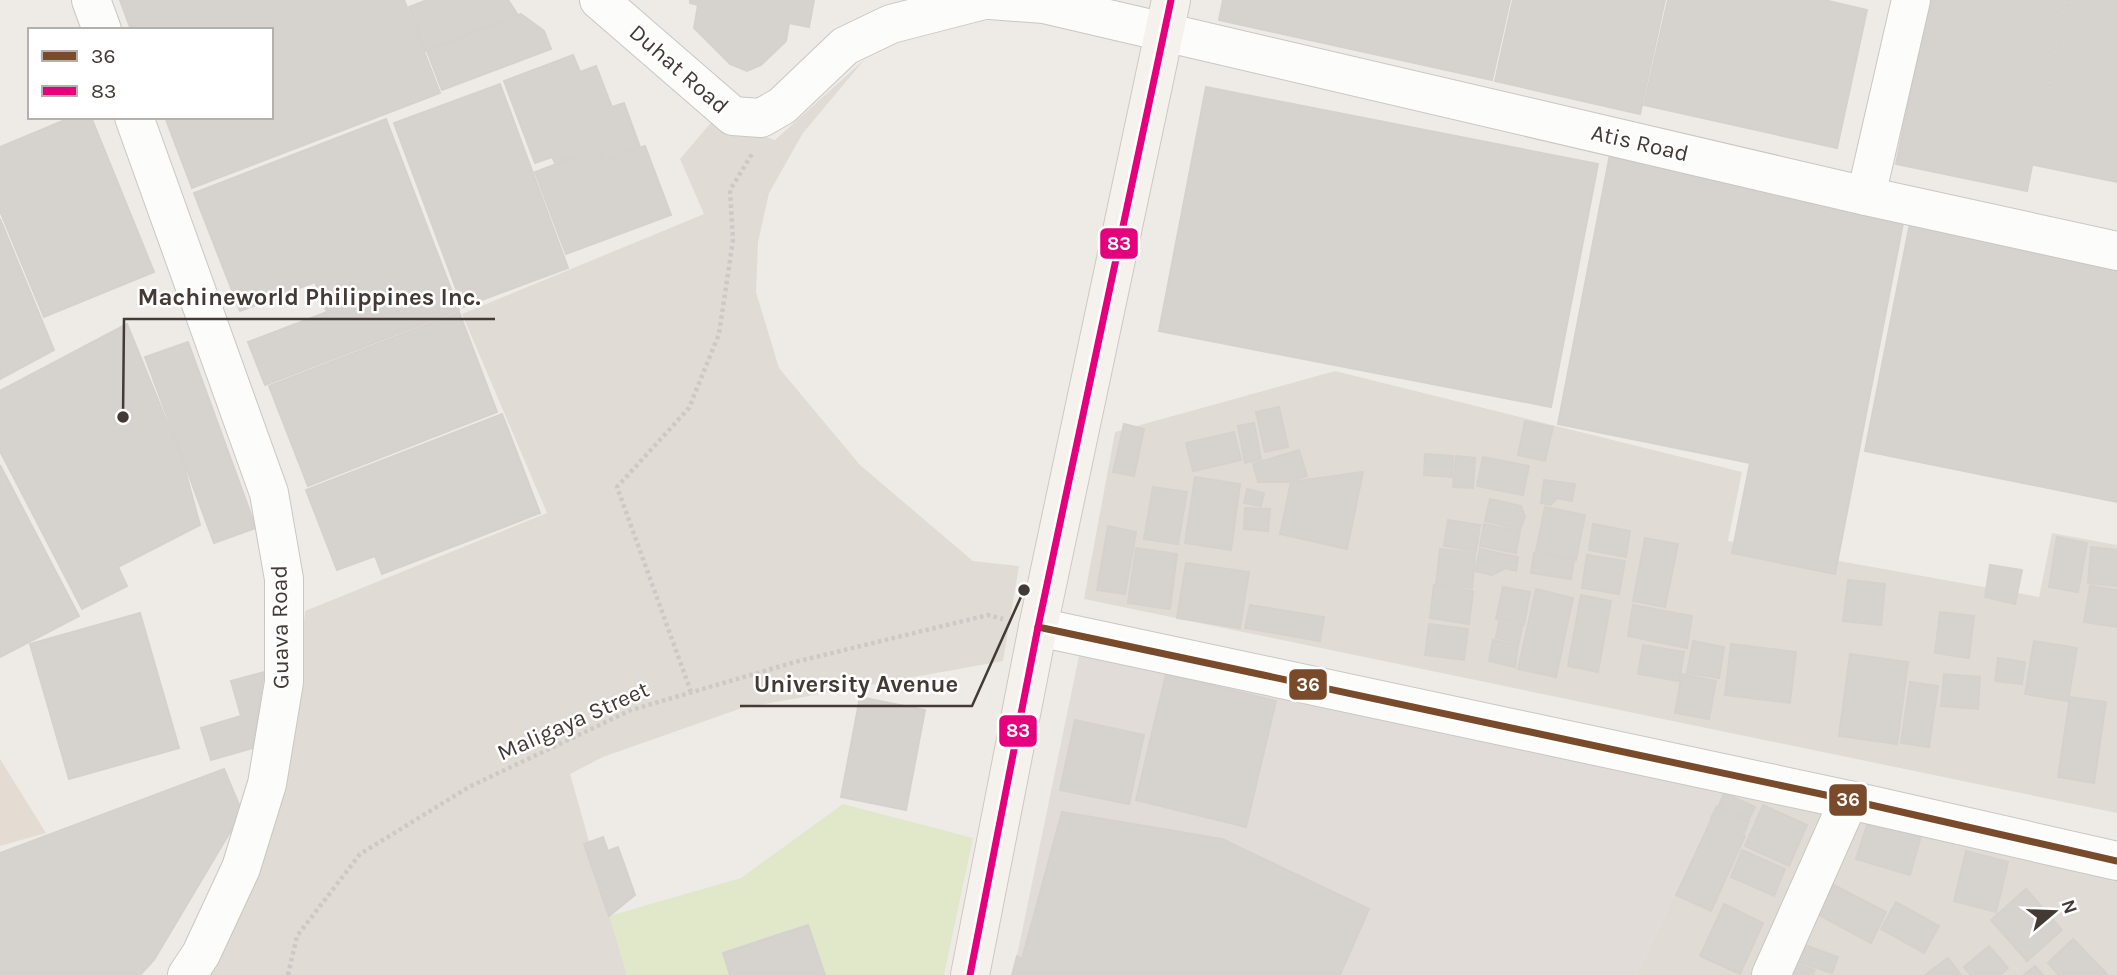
<svg xmlns="http://www.w3.org/2000/svg" width="2117" height="975" viewBox="0 0 2117 975" font-family="Karla,sans-serif">
	<rect width="100%" height="100%" fill="#eeebe7"/>
	<!-- residential -->
	<g fill="#e1dbd5">
		<polygon points="865,59 803,133 769,193 758,242 756,292 779,368 860,465 973,561 1019,566 1003,661 742,708 603,757 570,774 627,975 198,975 297,689 305,611 547,513 462,314 704,214 680,159 714,119 775,140"/>
		<polygon points="1335,371 1742,472 1728,541 2039,597 2052,533 2117,545 2117,813 1084,599 1115,432"/>
		<polygon points="1726,786 2117,877 2117,975 1636,975"/>
	</g>
	<!-- industrial -->
	<polygon fill="#e1dcd8" points="1080,651 1726,786 1636,975 1013,975"/>
	<!-- education -->
	<polygon fill="#e4dcd3" points="0,759 46,833 0,846"/>
	<!-- green -->
	<polygon fill="#e1e7c9" points="843,804 973,838 944,975 627,975 609,916 741,878"/>
	<!-- building -->
	<g fill="#d6d2ce" stroke="#d6d1cd" stroke-width="2">
		<polygon points="120,0 404,0 440,93 192,188 165,117 271,117 271,30 131,30"/>
		<polygon points="427,0 508,0 518,15 425,51 409,7"/>
		<polygon points="690,0 814,0 809,27 789,23 786,41 761,65 747,71 730,64 694,28 698,5 690,3"/>
		<polygon points="1223,0 1510,0 1492,80 1219,20"/>
		<polygon points="1513,0 1665,0 1640,114 1495,81"/>
		<polygon points="1668,0 1824,0 1867,10 1837,148 1644,105"/>
		<polygon points="1929,0 2065,0 2027,191 1896,164"/>
		<polygon points="2067,0 2117,0 2117,182 2034,165"/>
		<polygon points="521,14 544,31 551,49 442,90 427,51"/>
		<polygon points="573,55 580,72 596,66 612,107 624,103 640,147 605,161 599,146 555,163 552,157 535,163 504,81"/>
		<polygon points="500,84 568,268 463,307 394,123"/>
		<polygon points="1206,87 1598,164 1551,407 1159,331"/>
		<polygon points="72,117 91,117 154,272 44,317 0,211 0,147"/>
		<polygon points="386,119 459,310 265,385 248,342 327,312 315,282 240,311 194,193"/>
		<polygon points="645,146 671,215 566,254 535,172 599,148 604,161"/>
		<polygon points="1610,154 1905,213 1835,574 1732,553 1750,463 1558,424"/>
		<polygon points="1911,218 2117,259 2117,502 1865,451"/>
		<polygon points="0,219 54,350 0,379"/>
		<polygon points="459,312 497,412 308,486 269,386"/>
		<polygon points="127,324 182,459 200,525 118,567 127,586 82,609 0,451 0,391"/>
		<polygon points="188,342 256,528 214,543 145,357"/>
		<polygon points="1279,407 1288,447 1265,452 1256,412"/>
		<polygon points="502,414 540,513 382,574 375,556 337,570 306,490"/>
		<polygon points="1525,421 1553,427 1545,461 1518,455"/>
		<polygon points="1254,423 1261,459 1245,463 1238,426"/>
		<polygon points="1124,424 1144,429 1134,476 1113,472"/>
		<polygon points="1234,432 1241,460 1193,471 1186,443"/>
		<polygon points="1299,450 1307,476 1287,482 1258,482 1253,464"/>
		<polygon points="1425,454 1453,456 1452,477 1424,475"/>
		<polygon points="1456,456 1475,458 1473,488 1453,487"/>
		<polygon points="1483,457 1529,466 1523,495 1477,486"/>
		<polygon points="0,465 79,616 0,657"/>
		<polygon points="1363,472 1347,549 1280,534 1291,482"/>
		<polygon points="1195,477 1240,484 1231,550 1185,543"/>
		<polygon points="1544,480 1575,484 1572,501 1557,498 1551,505 1541,503"/>
		<polygon points="1153,487 1187,492 1178,544 1144,539"/>
		<polygon points="1247,489 1264,493 1261,506 1244,503"/>
		<polygon points="1490,499 1521,506 1525,517 1520,529 1485,521"/>
		<polygon points="1545,507 1585,515 1576,560 1536,551"/>
		<polygon points="1245,508 1270,509 1268,531 1244,529"/>
		<polygon points="1448,520 1480,525 1476,551 1444,546"/>
		<polygon points="1484,524 1520,531 1516,553 1480,546"/>
		<polygon points="1593,524 1630,531 1626,557 1589,550"/>
		<polygon points="1108,526 1136,532 1125,594 1097,590"/>
		<polygon points="2057,537 2087,543 2078,592 2049,587"/>
		<polygon points="1645,538 1678,544 1665,607 1633,601"/>
		<polygon points="2091,547 2117,550 2117,586 2088,583"/>
		<polygon points="1136,548 1177,554 1170,609 1128,603"/>
		<polygon points="1440,549 1475,553 1472,588 1436,585"/>
		<polygon points="1480,549 1518,557 1516,571 1506,568 1492,575 1475,571"/>
		<polygon points="1534,553 1574,559 1571,579 1531,573"/>
		<polygon points="1587,555 1625,561 1619,594 1582,588"/>
		<polygon points="1186,563 1249,572 1240,628 1177,618"/>
		<polygon points="1990,565 2022,570 2015,604 1985,597"/>
		<polygon points="1848,580 1885,584 1881,625 1843,621"/>
		<polygon points="1434,585 1473,591 1469,624 1430,618"/>
		<polygon points="2090,586 2117,590 2117,627 2084,622"/>
		<polygon points="1503,587 1530,592 1524,625 1496,619"/>
		<polygon points="1536,589 1573,598 1556,677 1518,669"/>
		<polygon points="1581,595 1611,601 1598,672 1568,666"/>
		<polygon points="1250,605 1324,617 1320,641 1245,628"/>
		<polygon points="1633,605 1692,616 1687,648 1628,636"/>
		<polygon points="1940,612 1974,616 1969,658 1935,653"/>
		<polygon points="140,613 179,748 69,779 30,644"/>
		<polygon points="1499,622 1522,627 1519,643 1496,638"/>
		<polygon points="1429,624 1468,629 1464,660 1425,655"/>
		<polygon points="1493,640 1518,645 1515,667 1489,661"/>
		<polygon points="1693,641 1724,647 1719,678 1687,673"/>
		<polygon points="2034,641 2077,648 2068,701 2025,694"/>
		<polygon points="1731,644 1796,652 1790,703 1725,695"/>
		<polygon points="1643,645 1684,652 1679,681 1638,674"/>
		<polygon points="1850,654 1908,662 1897,744 1839,736"/>
		<polygon points="1998,658 2025,662 2022,684 1995,681"/>
		<polygon points="264,672 253,748 211,760 201,728 241,716 231,681"/>
		<polygon points="1166,674 1276,701 1246,827 1136,800"/>
		<polygon points="1682,674 1716,681 1709,719 1675,713"/>
		<polygon points="1944,674 1980,677 1978,709 1941,706"/>
		<polygon points="1910,682 1938,686 1929,747 1901,743"/>
		<polygon points="860,697 925,710 906,810 841,797"/>
		<polygon points="2070,697 2106,702 2094,783 2058,777"/>
		<polygon points="1075,720 1144,735 1129,804 1060,790"/>
		<polygon points="224,769 242,812 154,960 140,975 0,975 0,853"/>
		<polygon points="1724,793 1755,807 1749,819 1719,805"/>
		<polygon points="1763,805 1807,825 1789,866 1745,846"/>
		<polygon points="1717,806 1749,821 1744,833 1711,818"/>
		<polygon points="1062,812 1222,839 1369,909 1340,975 1012,975 1017,956 1022,959"/>
		<polygon points="1871,813 1923,829 1910,875 1856,859"/>
		<polygon points="1711,820 1745,836 1711,911 1676,895"/>
		<polygon points="603,837 608,851 618,847 635,895 609,916 584,844"/>
		<polygon points="1742,850 1785,869 1774,896 1731,877"/>
		<polygon points="1966,851 2008,862 1996,912 1954,901"/>
		<polygon points="1826,881 1886,912 1871,943 1810,910"/>
		<polygon points="2026,889 2062,930 2027,961 1991,920"/>
		<polygon points="1896,902 1939,926 1924,953 1881,929"/>
		<polygon points="1724,904 1763,923 1740,974 1700,956"/>
		<polygon points="808,925 825,975 730,975 723,953"/>
		<polygon points="2073,939 2108,975 2059,975 2048,963"/>
		<polygon points="1799,943 1838,957 1832,973 1793,960"/>
		<polygon points="1989,946 2008,968 2000,975 1971,975 1964,967"/>
		<polygon points="1948,958 1961,975 1925,975"/>
		<polygon points="1794,963 1815,970 1813,975 1790,975"/>
		<polygon points="2035,966 2043,975 2024,975"/>
	</g>
	<g fill="none" stroke-linecap="round" stroke-linejoin="round">
		<!-- minor casing -->
		<g stroke="#cac7c3" stroke-width="40">
			<g id="minor">
				<polyline points="1164,32 1866,196 2117,251"/>
				<polyline points="1866,196 1911,0"/>
				<polyline points="1038,627 1849,800 2117,861"/>
				<polyline points="1771,975 1849,800"/>
			</g>
		</g>
		<!-- tertiary casing -->
		<g stroke="#cac7c3" stroke-width="40">
			<g id="tertiary">
				<polyline points="91,0 102,30"/>
				<polyline points="599,0 733,116 761,118 782,106 845,46 891,24 984,0"/>
				<polyline points="990,0 1044,4 1164,32"/>
				<polyline points="134,117 269,493 284,579 284,682 267,784 241,868 201,954 187,975"/>
			</g>
		</g>
		<!-- secondary casing -->
		<g stroke="#cec7c0" stroke-width="40">
			<polyline id="secondary" points="970,975 1038,627 1171,0"/>
		</g>
		<!-- path -->
		<g stroke="#ccc9c6" stroke-width="4.5" stroke-dasharray="3.5 3.5" stroke-linecap="butt">
			<polyline points="691,692 617,487 689,408 719,334 733,240 730,190 752,154"/>
			<polyline points="288,975 297,936 360,854 469,787 631,710 795,662 988,615 1003,619"/>
		</g>
		<!-- minor -->
		<use href="#minor" stroke="#fcfcfb" stroke-width="38"/>
		<!-- tertiary -->
		<use href="#tertiary" stroke="#fcfcfb" stroke-width="38"/>
		<!-- secondary -->
		<use href="#secondary" stroke="#f5f2ee" stroke-width="38"/>
		<!-- bus-1 casing -->
		<g stroke="#fff" stroke-width="12">
			<polyline id="bus-1" points="1038,627 1849,800 2117,861"/>
		</g>
		<!-- bus-2 casing -->
		<g stroke="#fff" stroke-width="12">
			<polyline id="bus-2" points="970,975 1038,627 1171,0"/>
		</g>
		<!-- bus-1 -->
		<use href="#bus-1" stroke="#7a4b2a" stroke-width="7"/>
		<!-- bus-2 -->
		<use href="#bus-2" stroke="#e5007d" stroke-width="7"/>
	</g>
	<g text-anchor="middle" dominant-baseline="central" stroke-width="5" stroke-linejoin="round" paint-order="stroke">
		<!-- street labels -->
		<g font-size="23" fill="#433a35" stroke="#fff">
			<text transform="translate(679 69) rotate(41)">Duhat Road</text>
			<text transform="translate(1640 143) rotate(13)">Atis Road</text>
			<text transform="translate(280 627) rotate(-91)">Guava Road</text>
			<text transform="translate(573 721) rotate(-24)">Maligaya Street</text>
		</g>
	</g>
	<!-- callouts -->
	<path fill="none" stroke="#433a35" stroke-width="2.5" d="M123 417L124 319H495M1024 590L972 706H740"/>
	<g fill="#433a35" stroke="#fff" stroke-width="2.5">
		<circle cx="123" cy="417" r="7"/>
		<circle cx="1024" cy="590" r="7"/>
	</g>
	<g font-size="24" text-anchor="middle" font-weight="bold" fill="#433a35" stroke="#fff" stroke-width="5" stroke-linejoin="round" paint-order="stroke">
		<text x="309" y="305">Machineworld Philippines Inc.</text>
		<text x="856" y="692">University Avenue</text>
	</g>
	<g stroke="#fff" stroke-width="2.5">
		<rect x="1099" y="227" width="40" height="33" rx="7" fill="#e5007d"/>
		<rect x="1288" y="668" width="40" height="33" rx="7" fill="#7a4b2a"/>
		<rect x="998" y="714" width="40" height="34" rx="7" fill="#e5007d"/>
		<rect x="1828" y="783" width="40" height="34" rx="7" fill="#7a4b2a"/>
	</g>
	<g font-size="19" text-anchor="middle" font-weight="bold" fill="#fff">
		<text x="1119" y="250">83</text>
		<text x="1308" y="691">36</text>
		<text x="1018" y="737">83</text>
		<text x="1848" y="806">36</text>
	</g>
	<!-- legend -->
	<rect x="28" y="28" width="245" height="91" fill="#ffffff" stroke="#b4b0ae" stroke-width="2"/>
	<rect x="42" y="51" width="35" height="10" fill="#7a4b2a" stroke="#b4b0ae" stroke-width="2"/>
	<text x="91" y="63" font-size="21" fill="#433a35">36</text>
	<rect x="42" y="86" width="35" height="10" fill="#e5007d" stroke="#b4b0ae" stroke-width="2"/>
	<text x="91" y="98" font-size="21" fill="#433a35">83</text>
	<!-- north arrow -->
	<g transform="translate(2054 912) rotate(71)" stroke="#ffffff" stroke-width="5" paint-order="stroke">
	<path d="M0-5L12 26L0 18L-12 26Z" fill="#433a35"/>
	<text y="-10" font-size="19" font-weight="bold" text-anchor="middle" fill="#433a35">N</text>
	</g>
</svg>
